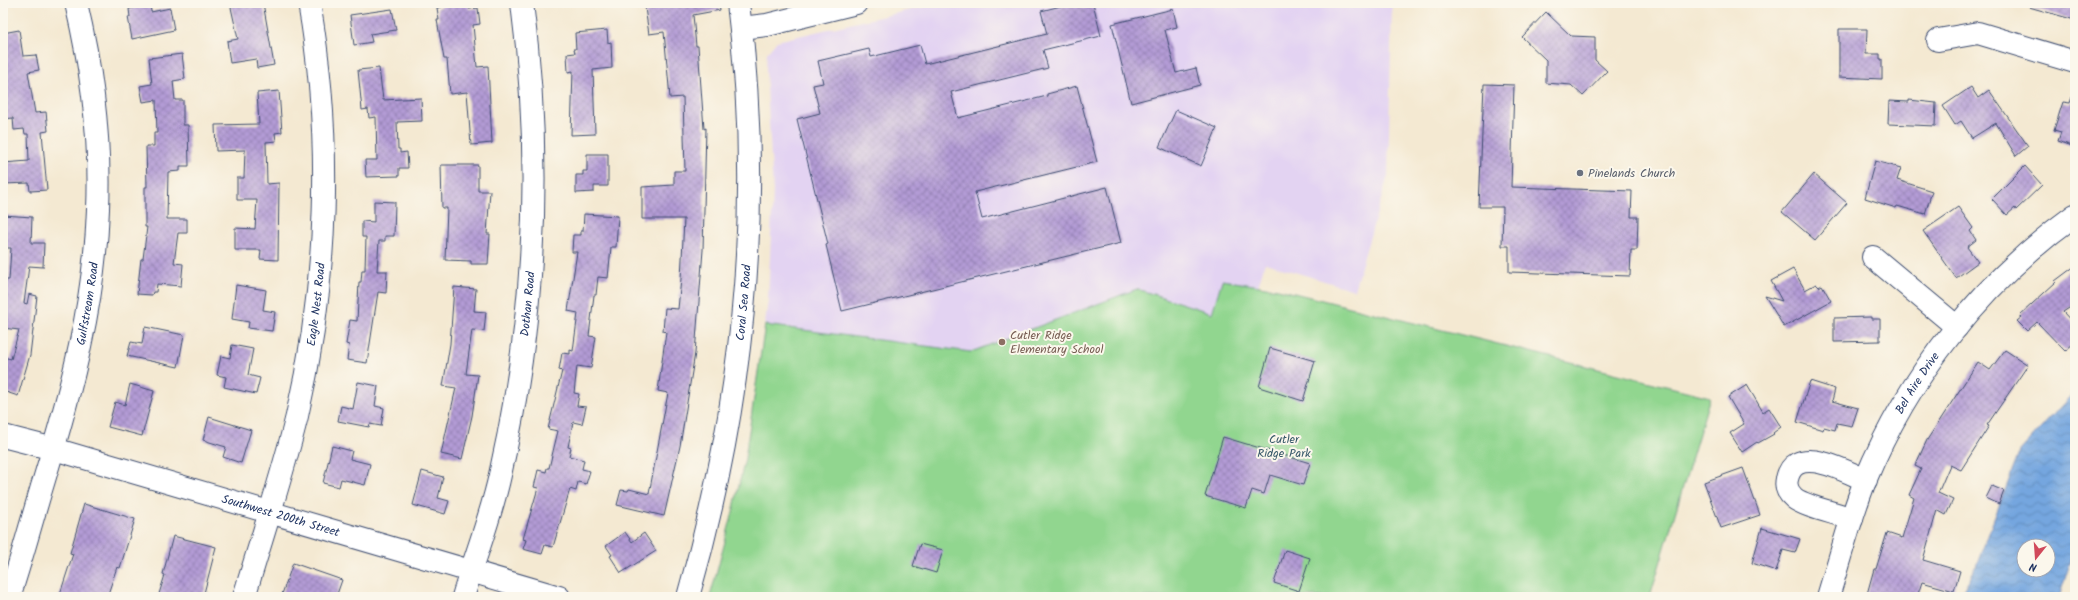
<svg xmlns="http://www.w3.org/2000/svg" width="2078" height="600" viewBox="0 0 2078 600" font-family="Kalam,sans-serif">
	<defs>
		<pattern id="water-waves" width="16" height="10" patternUnits="userSpaceOnUse"><rect width="16" height="10" fill="#74a6df"/><path d="M0 5q4-4 8 0t8 0" fill="none" stroke="#5e88b8"/></pattern>
		<pattern id="building-cross-hatch" width="8" height="8" patternUnits="userSpaceOnUse"><rect width="8" height="8" fill="#b39bd5"/><path d="M0 0l8 8M0 8l8-8" fill="none" stroke="#917fb0"/></pattern>
	</defs>
	<rect width="100%" height="100%" fill="#fbf7ec"/>
	<filter id="ink" filterUnits="userSpaceOnUse"><feTurbulence type="fractalNoise" baseFrequency=".025" numOctaves="2"/><feDisplacementMap in="SourceGraphic" scale="8" xChannelSelector="R" yChannelSelector="G"/><feConvolveMatrix kernelMatrix="1 2 1 2 8 2 1 2 1" color-interpolation-filters="sRGB"/></filter>
	<filter id="wash" filterUnits="userSpaceOnUse"><feTurbulence type="fractalNoise" baseFrequency=".012" numOctaves="4" result="noise"/><feDisplacementMap in="SourceGraphic" scale="16" xChannelSelector="R" yChannelSelector="G"/><feGaussianBlur stdDeviation="0.9" result="paint"/><feColorMatrix in="noise" values="0 0 0 0 0 0 0 0 0 0 0 0 0 0 0 0 0 1.4 0 .05"/><feComposite in="paint" operator="in"/></filter>
	<g filter="url(#wash)">
		<rect width="100%" height="100%" fill="#f4e9d2"/>
		<!-- built -->
		<polygon fill="#e3d3f2" points="940,3 1392,3 1388,176 1354,290 1265,263 1165,597 757,385 768,300 773,191 766,69 767,53 777,41"/>
		<!-- green -->
		<polygon fill="#91d68f" stroke="#568276" points="1222,280 1278,289 1710,397 1650,597 710,597 734,508 745,458 765,325 971,352 1137,289 1212,313"/>
		<!-- water -->
		<path fill="url(#water-waves)" stroke="#486a9e" fill-rule="evenodd" d="M2075,391V548L2059,597H1959L1975,569L2020,451ZM2024,546H2048V570H2024Z"/>
		<g id="blocks">
			<!-- building -->
			<g fill="url(#building-cross-hatch)">
				<polygon points="230,3 263,3 274,65 257,68 256,59 230,63 227,41 238,39"/>
				<polygon points="441,3 468,3 469,9 478,8 480,24 473,25 477,67 488,66 492,143 471,145 467,92 450,94 447,59 444,59 437,20 439,20 437,8 442,7"/>
				<polygon points="649,3 719,3 720,10 693,15 696,46 698,46 704,129 706,128 703,250 695,353 680,446 664,516 617,505 621,490 628,491 629,489 649,494 668,393 658,391 666,332 663,331 665,308 678,309 681,279 684,219 642,219 642,187 674,185 674,171 685,171 683,97 670,98 664,32 649,34 645,8 650,7"/>
				<polygon points="1073,3 1093,3 1101,36 1043,50 1048,68 951,92 958,118 1047,96 1047,94 1077,86 1097,162 975,192 982,219 1107,187 1121,243 842,311 826,245 828,244 797,119 820,113 813,85 823,83 818,61 869,49 871,57 920,45 925,64 1047,34 1041,11"/>
				<polygon points="2030,3 2075,3 2075,20 2029,7"/>
				<polygon points="150,4 151,12 170,8 174,30 132,39 128,17 130,17 129,9"/>
				<polygon points="392,9 396,30 370,34 372,42 354,45 350,15"/>
				<polygon points="1173,9 1177,27 1165,30 1176,73 1196,68 1200,85 1131,103 1112,24"/>
				<polygon points="1546,12 1571,36 1595,37 1595,60 1607,71 1583,96 1571,85 1546,83 1546,60 1522,37"/>
				<polygon points="1839,29 1867,29 1866,54 1880,54 1880,59 1882,59 1882,79 1839,77"/>
				<polygon points="19,30 23,56 36,55 39,70 28,72 35,113 46,112 48,131 42,132 47,190 30,191 29,183 3,184 3,163 29,161 28,134 25,134 24,129 14,130 13,118 3,119 3,33"/>
				<polygon points="607,30 608,43 611,42 612,68 593,70 595,134 571,135 573,71 568,72 567,54 575,53 574,49 576,49 575,33"/>
				<polygon points="182,54 185,79 173,81 175,100 183,100 183,125 188,125 189,166 180,166 180,171 168,172 167,219 187,219 187,233 178,233 174,263 183,264 181,286 157,284 156,292 153,292 152,295 137,294 141,259 143,259 147,227 145,227 145,187 147,187 146,146 154,146 154,133 157,133 156,100 143,102 140,86 152,84 149,58"/>
				<polygon points="379,68 383,100 421,98 422,121 397,122 398,149 400,149 400,153 407,152 408,168 399,168 399,176 366,177 365,160 377,160 376,117 369,118 368,109 362,110 358,70"/>
				<polygon points="1484,84 1514,85 1511,187 1632,191 1631,217 1638,217 1637,250 1631,250 1630,276 1509,272 1509,246 1502,246 1503,207 1479,207"/>
				<polygon points="1971,87 1978,98 1989,90 2028,146 2016,156 1996,123 1972,138 1961,121 1955,125 1943,106"/>
				<polygon points="279,91 282,132 275,133 276,141 266,142 267,184 279,183 278,260 260,259 261,250 235,250 235,228 255,229 257,200 237,200 237,178 244,178 245,150 216,151 215,125 259,124 257,93"/>
				<polygon points="2072,97 2075,98 2075,147 2058,141 2061,132 2054,130 2063,102 2070,103"/>
				<polygon points="1909,100 1936,103 1935,126 1888,124 1889,101 1909,102"/>
				<polygon points="1176,110 1217,128 1201,166 1159,147"/>
				<polygon points="587,154 608,154 608,186 594,186 594,192 576,193 576,175 583,175 583,171 587,171"/>
				<polygon points="1875,161 1901,168 1897,180 1932,191 1925,214 1897,206 1896,208 1865,198"/>
				<polygon points="441,165 478,165 478,191 490,191 487,234 490,234 488,264 471,264 471,261 445,260 447,208 442,208"/>
				<polygon points="2025,166 2042,185 2016,210 2015,208 2007,215 1992,199"/>
				<polygon points="1814,174 1847,203 1815,240 1782,212"/>
				<polygon points="374,201 395,202 394,236 385,236 385,241 379,241 377,271 387,271 386,293 378,292 367,363 347,360 349,345 346,344 350,320 357,321 359,282 361,282 362,270 365,270 366,237 362,237 362,221 374,222"/>
				<polygon points="1958,207 1973,228 1970,231 1976,240 1967,247 1978,262 1956,278 1923,231"/>
				<polygon points="584,214 618,216 616,247 611,247 608,278 598,277 596,295 594,295 589,336 596,337 591,368 577,366 574,393 579,394 577,406 586,407 582,424 573,422 568,447 571,448 569,456 584,460 582,469 590,471 586,484 578,482 576,491 570,489 553,547 545,545 542,554 523,549 526,540 523,539 538,488 534,487 538,470 546,472 547,468 549,468 558,431 548,429 562,371 559,370 562,353 570,354 570,350 573,351 578,313 568,311 577,252 572,252 573,235 581,235 581,231 583,231"/>
				<polygon points="3,215 32,217 31,243 44,243 43,267 29,266 24,303 27,304 29,294 37,296 30,355 18,396 3,391 3,357 11,359 19,330 3,328 3,302 6,280 9,280 11,248 3,248"/>
				<polygon points="2075,266 2075,304 2063,312 2075,325 2075,342 2065,351 2037,322 2027,331 2017,321 2022,317 2020,315 2056,282 2055,281"/>
				<polygon points="1793,269 1805,290 1816,284 1819,287 1822,285 1831,301 1784,327 1765,296 1782,301 1771,281"/>
				<polygon points="236,285 266,290 263,310 275,312 272,331 248,328 249,322 232,319"/>
				<polygon points="454,287 476,289 474,311 486,312 484,331 472,330 466,374 478,375 472,416 462,459 441,454 456,388 443,386 450,344"/>
				<polygon points="1871,317 1871,319 1880,319 1880,341 1834,342 1834,318"/>
				<polygon points="145,327 184,335 178,367 127,356 131,342 142,344"/>
				<polygon points="232,345 253,349 248,375 260,378 256,394 224,387 226,377 217,375 221,356 230,358"/>
				<polygon points="1270,348 1315,361 1303,401 1259,387"/>
				<polygon points="2005,350 2028,365 1987,425 1989,426 1961,470 1950,465 1938,493 1953,500 1946,515 1937,510 1923,560 1960,571 1954,591 1922,582 1917,597 1877,597 1867,594 1874,569 1876,569 1887,533 1902,538 1914,498 1909,495 1921,469 1915,466 1927,440 1978,362 1990,370"/>
				<polygon points="1810,381 1835,389 1832,401 1858,408 1852,426 1837,423 1835,430 1824,427 1823,430 1797,422"/>
				<polygon points="358,382 378,386 375,406 384,408 381,426 370,424 369,427 338,421 341,406 353,409"/>
				<polygon points="130,384 154,391 142,436 108,427 115,402 125,405"/>
				<polygon points="1747,385 1763,412 1769,408 1781,427 1773,433 1774,434 1758,443 1757,442 1742,452 1730,433 1744,424 1728,397"/>
				<polygon points="209,417 251,430 241,463 223,457 226,447 203,440"/>
				<polygon points="1223,437 1310,463 1303,485 1270,475 1264,494 1252,490 1246,508 1205,496"/>
				<polygon points="332,446 352,451 350,459 370,464 365,485 341,479 339,487 323,483"/>
				<polygon points="1743,468 1760,515 1721,528 1704,482"/>
				<polygon points="422,471 443,477 438,498 449,501 445,514 413,505"/>
				<polygon points="1992,486 2004,491 1999,504 1986,498"/>
				<polygon points="84,504 135,519 120,568 117,567 107,597 59,597 73,554 70,553"/>
				<polygon points="1762,528 1800,539 1795,553 1783,550 1776,571 1752,563"/>
				<polygon points="625,532 632,542 644,533 656,551 621,573 610,556 612,555 606,546"/>
				<polygon points="173,536 216,547 203,597 158,597 165,575 163,574"/>
				<polygon points="920,544 943,550 936,573 913,566"/>
				<polygon points="1285,550 1310,558 1299,591 1274,583"/>
				<polygon points="293,563 342,580 336,597 281,597"/>
			</g>
		</g>
	</g>
	<g filter="url(#ink)">
		<use href="#blocks" fill-opacity="0" stroke="#3c4b6f" stroke-width="1"/>
		<g fill="none" stroke-linecap="round" stroke-linejoin="round">
			<!-- minor casing -->
			<g stroke="#3c4b6f" stroke-width="24">
				<g id="minor">
					<polyline points="741,28 767,25 856,3"/>
					<polyline points="1938,40 1978,33 2075,62"/>
					<polyline points="1873,257 1957,327"/>
					<path id="s1" d="M3,436L54,449L559,597"/>
					<path d="M1852,519C1837,513 1805,507 1794,498C1788,493 1785,487 1787,479C1795,442 1846,472 1866,480"/>
					<path id="s2" d="M9,597C22,558 32,519 44,480C71,391 95,302 98,209C101,139 92,70 76,3"/>
					<path id="s3" d="M244,597C262,537 282,477 297,416C328,282 333,139 309,3"/>
					<path id="s4" d="M463,597C475,556 491,517 500,475C536,317 543,163 522,3"/>
					<path id="s5" d="M688,597C744,402 764,205 738,3"/>
					<path id="s6" d="M1828,597C1840,558 1850,519 1865,481C1908,376 1983,281 2075,215"/>
				</g>
			</g>
			<!-- minor -->
			<use href="#minor" stroke="#fff" stroke-width="22"/>
		</g>
	</g>
	<!-- markers -->
	<circle fill="#6b7280" stroke="#fbf7ec" stroke-width="1.5" cx="1580" cy="173" r="4"/>
	<circle fill="#8d6e63" stroke="#fbf7ec" stroke-width="1.5" cx="1002" cy="342" r="4"/>
	<g text-anchor="middle" dominant-baseline="central" stroke-width="4" stroke-linejoin="round" paint-order="stroke">
		<!-- worship labels -->
		<g font-size="12" fill="#5b616d" stroke="#fbf7ec" text-anchor="start">
			<text x="1588" y="173">Pinelands Church</text>
		</g>
		<!-- street labels -->
		<g font-size="12" fill="#1b2f5e" stroke="#fbf7ec">
			<text stroke="none"><textPath href="#s5" startOffset="300">Coral Sea Road</textPath></text>
			<text stroke="none"><textPath href="#s2" startOffset="304">Gulfstream Road</textPath></text>
			<text stroke="none"><textPath href="#s3" startOffset="302">Eagle Nest Road</textPath></text>
			<text stroke="none"><textPath href="#s4" startOffset="301">Dothan Road</textPath></text>
			<text stroke="none"><textPath href="#s6" startOffset="233">Bel Aire Drive</textPath></text>
			<text stroke="none"><textPath href="#s1" startOffset="289">Southwest 200th Street</textPath></text>
		</g>
		<!-- education labels -->
		<g font-size="12" fill="#785e54" stroke="#fbf7ec" text-anchor="start">
			<text x="1010" y="335">Cutler Ridge<tspan x="1010" dy="14">Elementary School</tspan></text>
		</g>
		<!-- park labels -->
		<g font-size="12" fill="#38596a" stroke="#fbf7ec">
			<text x="1284" y="439">Cutler<tspan x="1284" dy="14">Ridge Park</tspan></text>
		</g>
	</g>
	<!-- margin -->
	<rect width="2078" height="600" fill="none" stroke="#fbf7ec" stroke-width="16"/>
	<!-- north arrow -->
	<g transform="translate(2036 558) rotate(197)"><circle r="19" fill="#fbf7ec" stroke="#a1a7b3"/>
	<path d="M0-3L7 15L0 10L-7 15Z" fill="#d1495b"/>
	<text y="-6" font-size="11" font-weight="bold" text-anchor="middle" fill="#1b2f5e">N</text>
	</g>
</svg>
